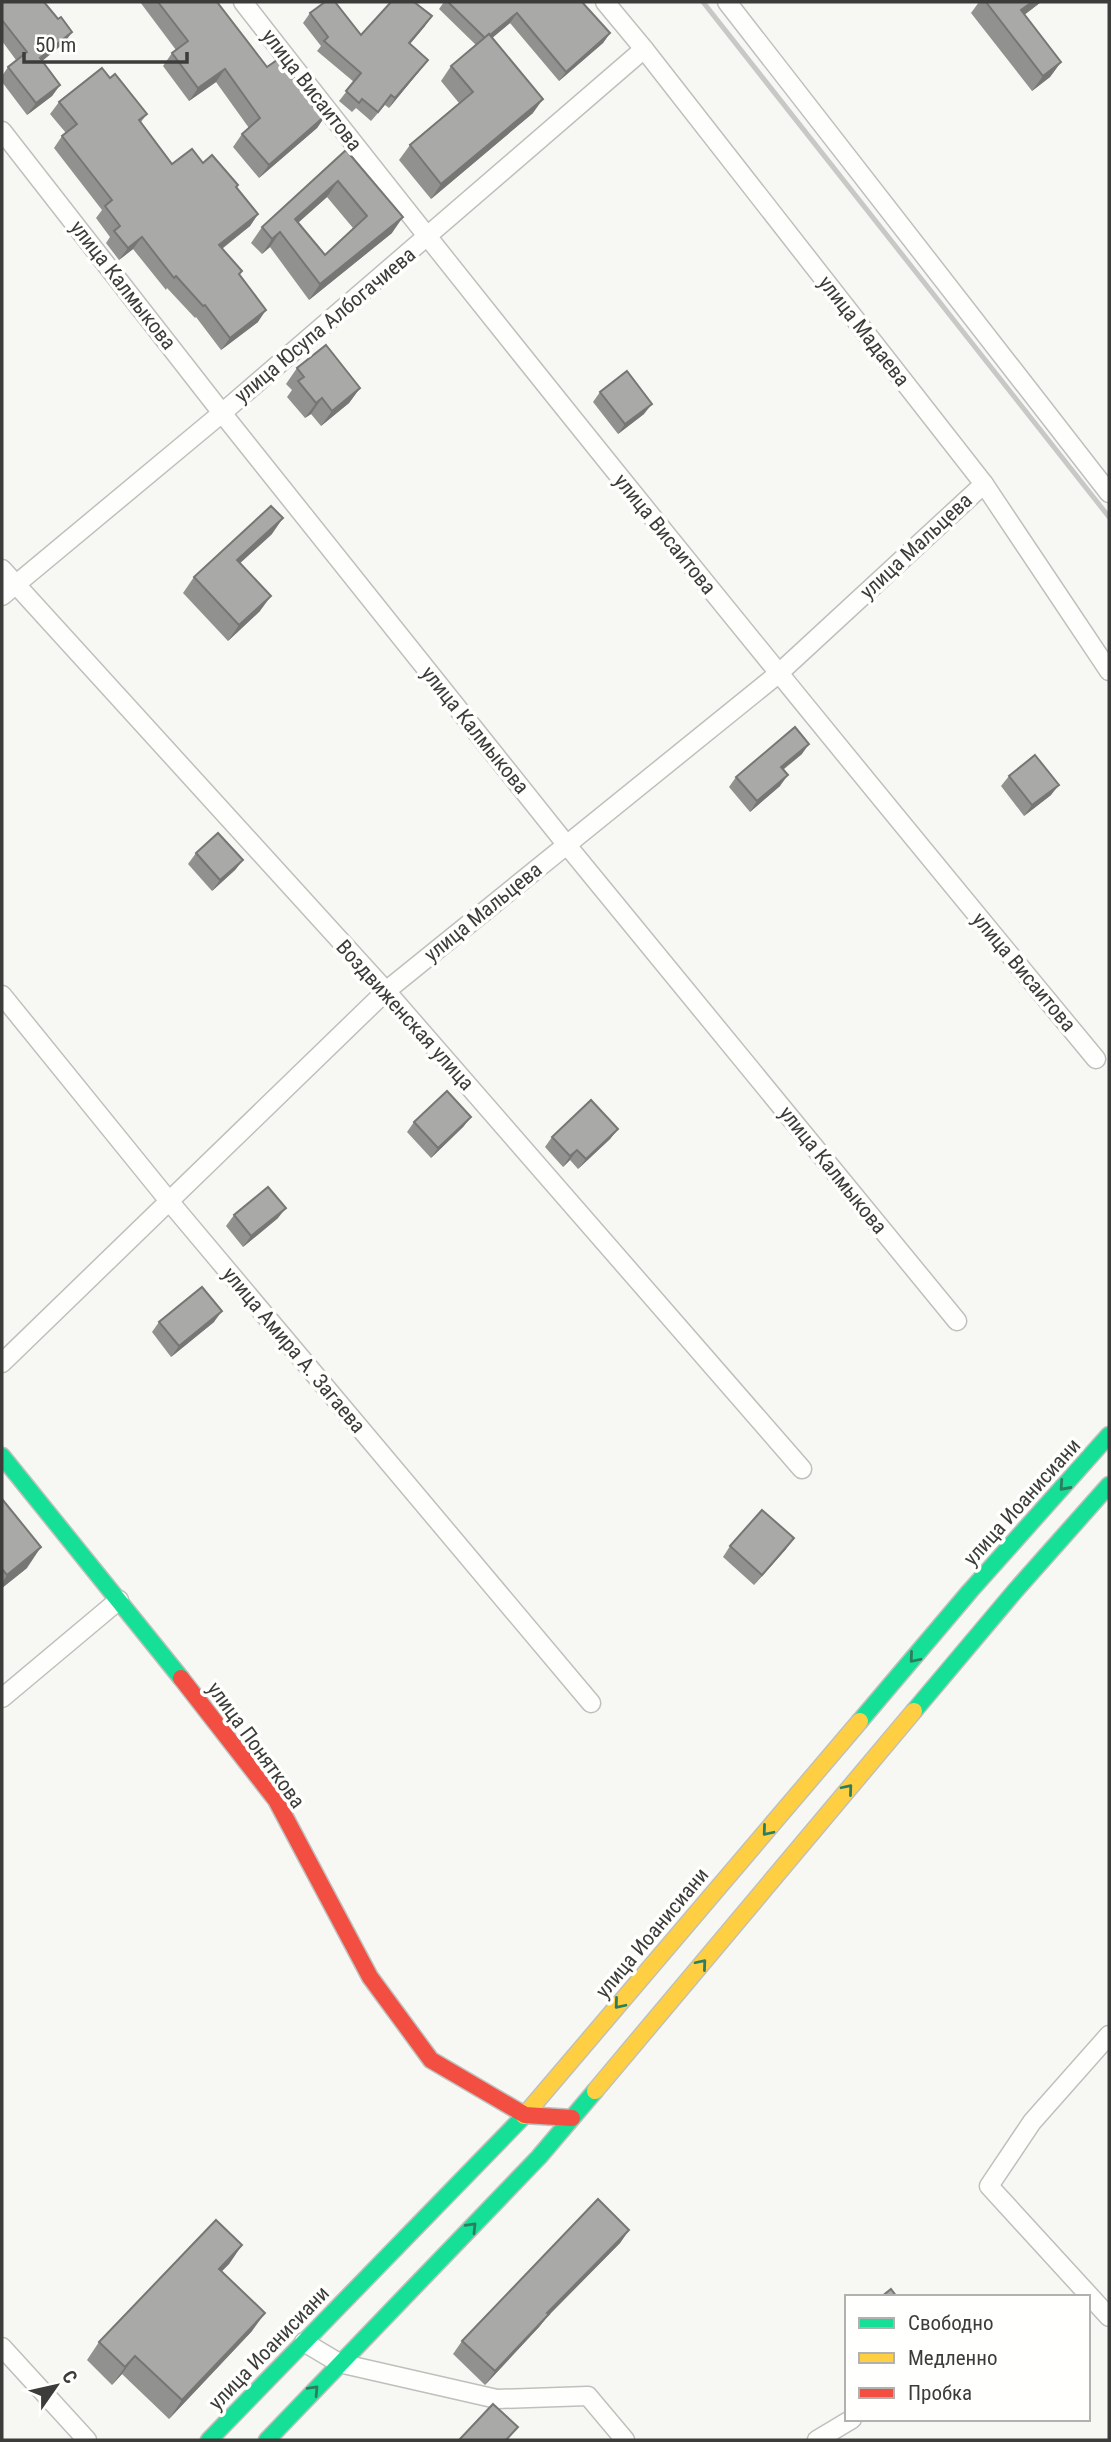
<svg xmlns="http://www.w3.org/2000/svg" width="1111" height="2442" viewBox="0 0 1111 2442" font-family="'Roboto Condensed',sans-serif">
	<rect width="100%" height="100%" fill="#f7f8f3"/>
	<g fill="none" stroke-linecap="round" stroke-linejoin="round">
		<!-- street casing -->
		<g stroke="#bfc0bd" stroke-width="21">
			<g id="street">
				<path d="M243,2C521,359 807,710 1096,1059"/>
				<polyline points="605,2 644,49 984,484 1109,671"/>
				<polyline points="727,2 1109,493"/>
				<polyline points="2,131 222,413 566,844 957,1321"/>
				<polyline points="2,569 386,991 802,1469"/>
				<polyline points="2,596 222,413 644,49"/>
				<polyline points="2,995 169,1201 591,1703"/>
				<polyline points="2,1363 386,991 778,674 984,484"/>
				<polyline points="2,1698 119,1600"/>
				<polyline points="1109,2035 1032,2122 989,2186 1109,2317"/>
				<polyline points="304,2342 339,2363 497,2399 588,2396 625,2440"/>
				<polyline points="2,2347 87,2440"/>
				<polyline points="817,2440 852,2419"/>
			</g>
		</g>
		<!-- fast casing -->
		<g stroke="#bfc0bd" stroke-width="19">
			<g id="fast">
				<polyline points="2,1456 181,1678"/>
				<polyline points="914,1711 1015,1591 1109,1485"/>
				<polyline points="860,1721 970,1591 1109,1435"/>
				<polyline points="209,2440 524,2116"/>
				<polyline points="267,2440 539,2157 595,2091"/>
			</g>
		</g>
		<!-- slow casing -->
		<g stroke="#bfc0bd" stroke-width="19">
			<g id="slow">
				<polyline points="595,2091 914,1711"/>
				<polyline points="524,2116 860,1721"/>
			</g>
		</g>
		<!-- jam casing -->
		<g stroke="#bfc0bd" stroke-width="19">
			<polyline id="jam" points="181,1678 276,1800 370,1977 431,2060 525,2115 572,2118"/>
		</g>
		<!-- street -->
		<use href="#street" stroke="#fefefd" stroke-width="18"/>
		<!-- fast -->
		<use href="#fast" stroke="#16e098" stroke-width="16"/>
		<!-- slow -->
		<use href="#slow" stroke="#ffcf43" stroke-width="16"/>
		<!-- jam -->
		<use href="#jam" stroke="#f24e42" stroke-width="16"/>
		<!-- rail -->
		<polyline stroke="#c8c8c7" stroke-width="5" points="703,2 1109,517"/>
	</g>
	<!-- wall -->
	<g fill="#919290" fill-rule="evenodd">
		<polygon points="2,2 58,19 72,32 64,43 42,61 60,85 52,96 27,115 2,82 2,76 8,67 16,60 2,41"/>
		<polygon points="140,2 217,2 267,67 313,103 326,115 317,128 259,178 233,147 242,134 249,128 216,82 189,101 163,66 172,53 176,50"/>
		<polygon points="444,2 582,2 610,33 603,43 559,81 510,23 492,38 533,113 431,199 399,160 410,145 459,103 441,81 451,66 476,45 439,9"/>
		<polygon points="979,2 1041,2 1024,15 1061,62 1050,77 1032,91 971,13"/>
		<polygon points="310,13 361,35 425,26 410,44 421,69 389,108 385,105 371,121 356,108 352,112 339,101 354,82 317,51 321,46 303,23"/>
		<polygon points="110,78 147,114 141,122 172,164 203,163 238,185 237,188 258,214 250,226 222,249 240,275 258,322 221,350 196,317 195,318 167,288 166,290 133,249 119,260 106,243 110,237 96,218 102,210 54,148 62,136 66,133 50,114 59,102"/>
		<path d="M346,150L392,233L309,300L270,247L262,254L251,243L262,227ZM327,197L353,228L325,255L298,223Z"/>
		<polygon points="297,368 360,388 349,403 321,426 311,414 305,418 287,397 292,390 286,384"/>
		<polygon points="600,392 644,414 618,434 593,402"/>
		<polygon points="272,534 240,563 260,611 228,641 183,593 194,577"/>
		<polygon points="802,754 783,770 780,786 750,812 729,787 736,777"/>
		<polygon points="1009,776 1051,795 1024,816 1001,786"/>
		<polygon points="196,853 243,860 235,870 212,891 188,864"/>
		<polygon points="471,1117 463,1127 431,1158 407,1132 414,1122"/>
		<polygon points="618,1129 610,1139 578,1169 570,1160 563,1167 545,1147 552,1137"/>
		<polygon points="234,1215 278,1218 243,1247 226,1226"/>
		<polygon points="159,1322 214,1322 171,1357 152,1332"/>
		<polygon points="2,1499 27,1568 2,1588"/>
		<polygon points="730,1546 786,1549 754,1585 723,1557"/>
		<polygon points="629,2230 620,2243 547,2317 539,2327 485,2385 453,2354 462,2341"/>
		<polygon points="242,2245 229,2264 221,2272 252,2331 169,2419 122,2374 112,2385 87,2360 99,2342"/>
	</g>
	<!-- shaded-wall -->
	<g fill="#767775">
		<polygon points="1032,2 1041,2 1010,26 1021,10"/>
		<polygon points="517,13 510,23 479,49 486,39"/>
		<polygon points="432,16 425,26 402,53 409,43"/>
		<polygon points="72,32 64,43 31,70 40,58"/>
		<polygon points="610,33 603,43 559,81 566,72"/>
		<polygon points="428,60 421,69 389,108 395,98"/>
		<polygon points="1061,62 1050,77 1032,91 1043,76"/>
		<polygon points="225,69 216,82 189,101 198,88"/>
		<polygon points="60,85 52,96 27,115 36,103"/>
		<polygon points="543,99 533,113 431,199 441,184"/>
		<polygon points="326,115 317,128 259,178 269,165"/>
		<polygon points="338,181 327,197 284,235 295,219"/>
		<polygon points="258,214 250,226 211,257 219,245"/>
		<polygon points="403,217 392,233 309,300 320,284"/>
		<polygon points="280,232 270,247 262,254 272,239"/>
		<polygon points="142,237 133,249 119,260 128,248"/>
		<polygon points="266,310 258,322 221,350 230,338"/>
		<polygon points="360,388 349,403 321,426 332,411"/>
		<polygon points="322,398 311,414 305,418 316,403"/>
		<polygon points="652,404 644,414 618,434 625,424"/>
		<polygon points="283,518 272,534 226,576 237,560"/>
		<polygon points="271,596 260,611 228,641 239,625"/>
		<polygon points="809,744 802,754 773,777 781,767"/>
		<polygon points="788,775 780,786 750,812 757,801"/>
		<polygon points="1059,785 1051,795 1024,816 1032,805"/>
		<polygon points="243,860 235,870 212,891 220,880"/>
		<polygon points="471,1117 463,1127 431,1158 438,1148"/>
		<polygon points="618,1129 610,1139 578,1169 586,1159"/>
		<polygon points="577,1150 570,1160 563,1167 570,1156"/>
		<polygon points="286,1208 278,1218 243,1247 251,1236"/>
		<polygon points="222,1311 214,1322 171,1357 179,1346"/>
		<polygon points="794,1538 786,1549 754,1585 762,1575"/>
		<polygon points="41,1547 27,1568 2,1588 2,1583 7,1575"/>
		<polygon points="629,2230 620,2243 547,2317 539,2327 485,2385 495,2371 547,2313"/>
		<polygon points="242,2245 229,2264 206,2287 219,2269"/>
		<polygon points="265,2313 252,2331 169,2419 182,2400"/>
		<polygon points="135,2356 122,2374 112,2385 125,2367"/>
	</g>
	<!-- building -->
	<g fill="#a9aaa7" stroke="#767775" stroke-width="2" fill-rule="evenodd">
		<polygon points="2,2 44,2 58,19 61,17 72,32 40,58 60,85 36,103 8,67 27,52 2,20"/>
		<polygon points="158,2 217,2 267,67 280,58 313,103 326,115 269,165 242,134 260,118 225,69 198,88 172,53 188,41"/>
		<polygon points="325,2 335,2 361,35 391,2 414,2 432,16 409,43 428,60 395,98 391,95 378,112 362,99 359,103 346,91 361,73 324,41 328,37 310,13"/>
		<polygon points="448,2 582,2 610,33 566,72 517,13 490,35 489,34 485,38"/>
		<polygon points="986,2 1032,2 1021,10 1061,62 1043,76"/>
		<polygon points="489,34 543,99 441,184 410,145 473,92 451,66"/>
		<polygon points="102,68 110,78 115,74 147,114 139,120 172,164 192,149 203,163 212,155 238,185 236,187 258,214 219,245 242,271 239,274 266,310 230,338 205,305 203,306 176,276 174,278 142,237 128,248 114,231 120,226 105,206 112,200 62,136 77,124 59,102"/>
		<path d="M346,150L403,217L320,284L280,232L272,239L262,227ZM338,181L367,216L325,255L295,219Z"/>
		<polygon points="326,345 360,388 332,411 322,398 316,403 298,381 304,377 297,368"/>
		<polygon points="627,371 652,404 625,424 600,392"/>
		<polygon points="271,506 283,518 237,560 271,596 239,625 194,577"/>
		<polygon points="795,727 809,744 781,767 788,775 757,801 736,777"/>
		<polygon points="1035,755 1059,785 1032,805 1009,776"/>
		<polygon points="218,833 243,860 220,880 196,853"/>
		<polygon points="447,1091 471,1117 438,1148 414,1122"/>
		<polygon points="591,1100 618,1129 586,1159 577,1150 570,1156 552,1137"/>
		<polygon points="268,1187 286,1208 251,1236 234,1215"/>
		<polygon points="202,1287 222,1311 179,1346 159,1322"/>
		<polygon points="2,1499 41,1547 7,1575 2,1569"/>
		<polygon points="762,1510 794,1538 762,1575 730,1546"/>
		<polygon points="598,2199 629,2230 547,2313 549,2314 495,2371 462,2341"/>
		<polygon points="216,2220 242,2245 219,2269 265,2313 182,2400 135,2356 125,2367 99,2342"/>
		<polygon points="891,2289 897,2297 881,2297"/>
		<polygon points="493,2404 518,2427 506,2440 459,2440"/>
	</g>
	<!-- one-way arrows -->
	<defs><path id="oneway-chevron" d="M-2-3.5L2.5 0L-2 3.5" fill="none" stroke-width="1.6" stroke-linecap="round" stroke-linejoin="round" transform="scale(1.75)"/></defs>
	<g stroke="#2d7e60">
		<use href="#oneway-chevron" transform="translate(1064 1486) rotate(132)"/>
		<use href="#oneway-chevron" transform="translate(914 1658) rotate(130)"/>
		<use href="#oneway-chevron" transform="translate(848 1789) rotate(-50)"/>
		<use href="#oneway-chevron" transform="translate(767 1831) rotate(130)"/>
		<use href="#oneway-chevron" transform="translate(702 1964) rotate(-50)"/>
		<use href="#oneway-chevron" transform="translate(619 2004) rotate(130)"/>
		<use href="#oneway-chevron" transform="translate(472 2227) rotate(-46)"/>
		<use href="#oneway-chevron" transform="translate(314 2390) rotate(-47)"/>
	</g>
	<g text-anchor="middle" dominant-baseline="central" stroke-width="7" stroke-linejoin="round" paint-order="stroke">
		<!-- street labels -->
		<g font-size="21" fill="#3c3d3a" stroke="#fffffe">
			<text transform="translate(312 90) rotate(52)">улица Висаитова</text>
			<text transform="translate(123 285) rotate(52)">улица Калмыкова</text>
			<text transform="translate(325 325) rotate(-40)">улица Юсупа Албогачиева</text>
			<text transform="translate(864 331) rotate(52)">улица Мадаева</text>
			<text transform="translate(665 534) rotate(51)">улица Висаитова</text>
			<text transform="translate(916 546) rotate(-43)">улица Мальцева</text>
			<text transform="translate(475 730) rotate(51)">улица Калмыкова</text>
			<text transform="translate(483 912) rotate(-39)">улица Мальцева</text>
			<text transform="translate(1024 972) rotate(50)">улица Висаитова</text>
			<text transform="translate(405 1015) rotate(48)">Воздвиженская улица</text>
			<text transform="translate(833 1170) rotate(51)">улица Калмыкова</text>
			<text transform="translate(294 1350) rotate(50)">улица Амира А. Загаева</text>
			<text transform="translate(1022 1502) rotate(-48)">улица Иоанисиани</text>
			<text transform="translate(256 1745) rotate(54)">улица Поняткова</text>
			<text transform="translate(652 1933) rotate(-50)">улица Иоанисиани</text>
			<text transform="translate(269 2348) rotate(-46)">улица Иоанисиани</text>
		</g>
	</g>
	<!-- border -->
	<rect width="1111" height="2442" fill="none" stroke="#3c3d3a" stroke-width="7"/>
	<!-- legend -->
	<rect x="845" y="2295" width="245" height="126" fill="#fffffe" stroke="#b1b1b0" stroke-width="2"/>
	<rect x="859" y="2318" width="35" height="10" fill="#16e098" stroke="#b1b1b0" stroke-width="2"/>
	<text x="908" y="2330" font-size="21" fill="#3c3d3a">Свободно</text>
	<rect x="859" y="2353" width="35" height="10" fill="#ffcf43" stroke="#b1b1b0" stroke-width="2"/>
	<text x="908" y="2365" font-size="21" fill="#3c3d3a">Медленно</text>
	<rect x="859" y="2388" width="35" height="10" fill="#f24e42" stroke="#b1b1b0" stroke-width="2"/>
	<text x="908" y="2400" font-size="21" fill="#3c3d3a">Пробка</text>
	<!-- north arrow -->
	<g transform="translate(56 2386) rotate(56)" stroke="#fffffe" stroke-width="5" paint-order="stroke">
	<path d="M0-5L12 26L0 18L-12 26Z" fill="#3c3d3a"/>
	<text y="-10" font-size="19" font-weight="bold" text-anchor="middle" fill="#3c3d3a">С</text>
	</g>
	<!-- scale -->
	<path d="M24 52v10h163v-10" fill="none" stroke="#3c3d3a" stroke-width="3.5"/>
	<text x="35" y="52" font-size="21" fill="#3c3d3a" stroke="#fffffe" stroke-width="5" paint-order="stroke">50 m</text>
</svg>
